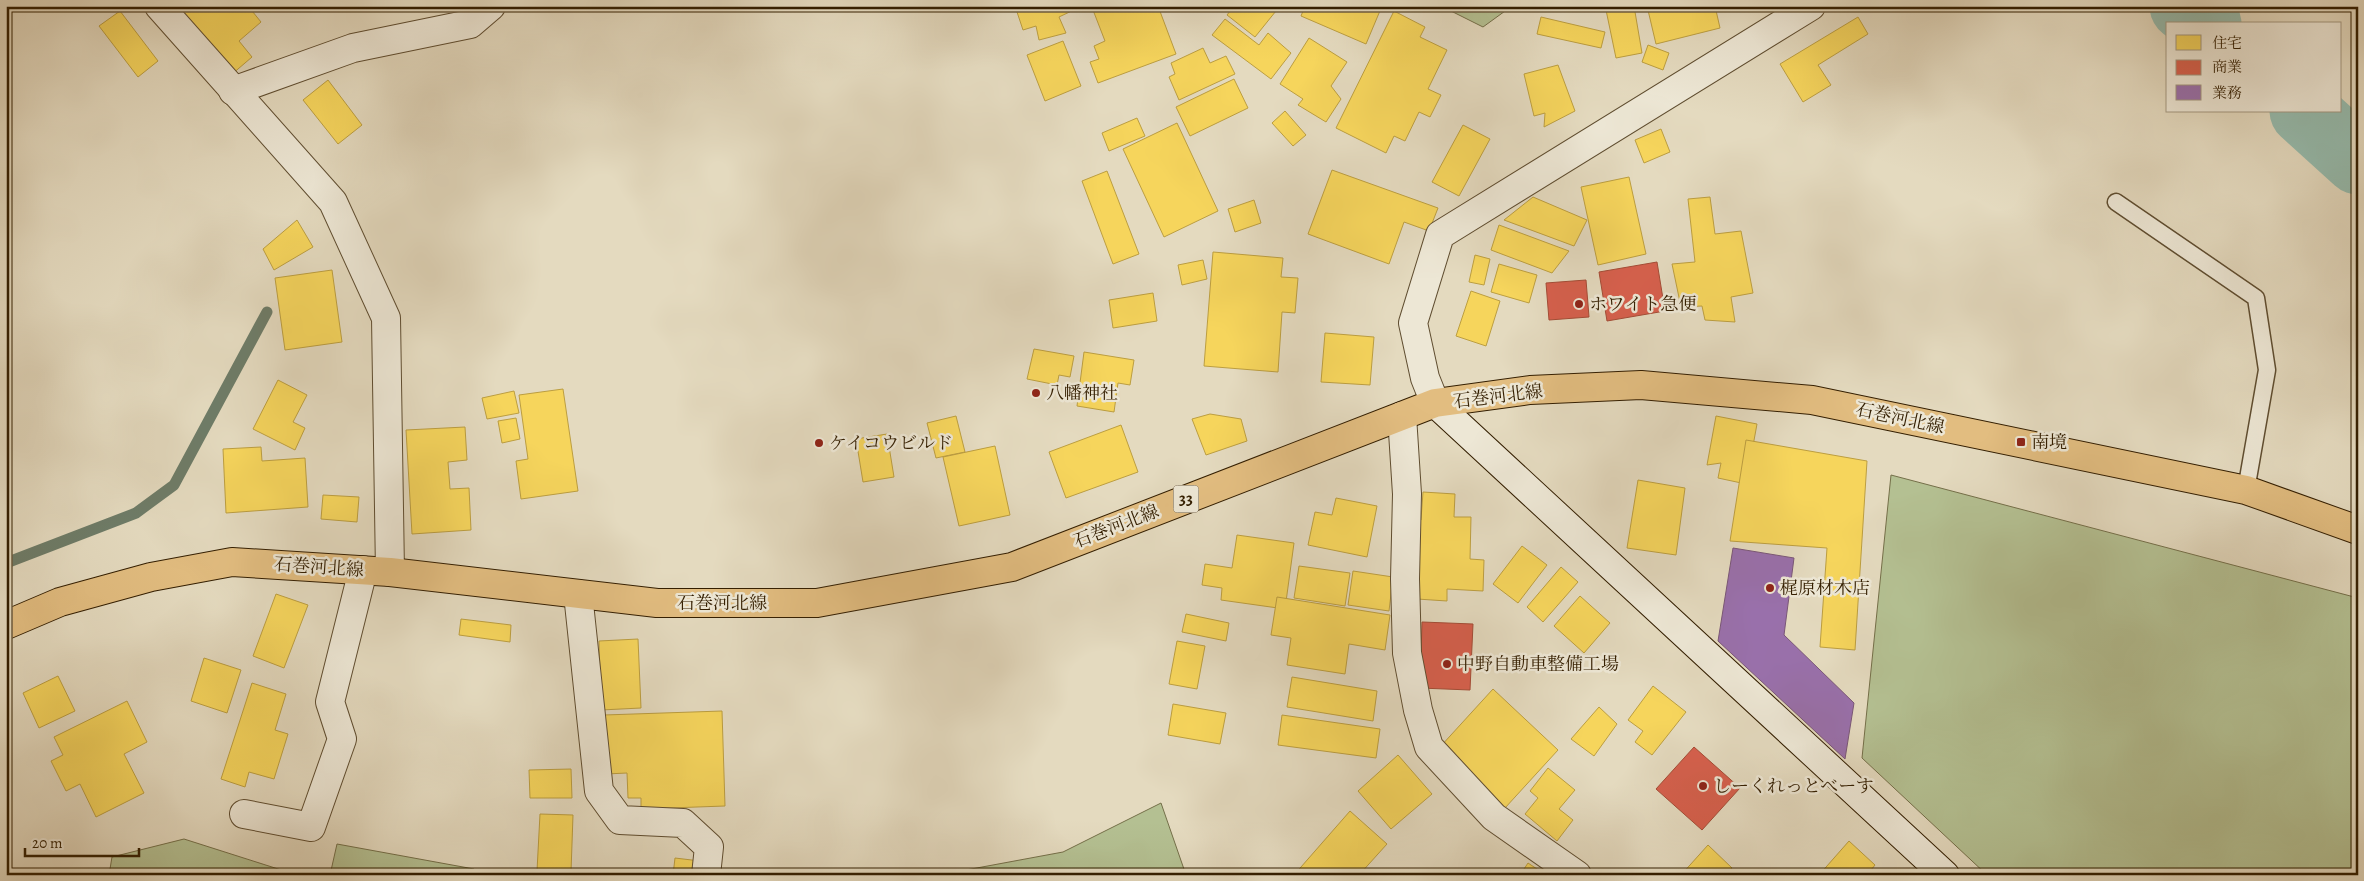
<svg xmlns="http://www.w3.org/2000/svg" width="2364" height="881" viewBox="0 0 2364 881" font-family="Alegreya,'Noto Serif JP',serif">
	<rect width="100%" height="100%" fill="#e4dabf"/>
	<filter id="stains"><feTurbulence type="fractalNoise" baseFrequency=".004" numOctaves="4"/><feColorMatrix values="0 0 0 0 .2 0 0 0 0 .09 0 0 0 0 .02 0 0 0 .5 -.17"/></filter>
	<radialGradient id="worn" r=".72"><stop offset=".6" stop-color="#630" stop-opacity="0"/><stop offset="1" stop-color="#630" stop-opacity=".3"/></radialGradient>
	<!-- green -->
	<g fill="#b4c092" stroke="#746f49">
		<polygon points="1441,6 1512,6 1483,27"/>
		<polygon points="1891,475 2358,598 2358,875 1987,875 1862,758"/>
		<polygon points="1161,803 1186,875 939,875 1063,852"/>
		<polygon points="184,839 297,875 109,875 112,857"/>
		<polygon points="337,844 474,869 478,875 330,875"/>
	</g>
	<!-- homes -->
	<g fill="#f6d55c" stroke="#bc9e40">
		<polygon points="175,6 248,6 261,22 239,41 252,57 231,75"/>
		<polygon points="1015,6 1082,6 1059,17 1066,33 1039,40 1036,26 1023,30"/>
		<polygon points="1103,6 1158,6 1176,54 1098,83 1090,62 1099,59 1094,46 1105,41 1093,10"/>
		<polygon points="1234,6 1280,6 1255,37 1227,15"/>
		<polygon points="1305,6 1382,6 1366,44 1301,16"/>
		<polygon points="1627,6 1634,6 1642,53 1616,58 1606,10"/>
		<polygon points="1647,6 1715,6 1720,28 1656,44"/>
		<polygon points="120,11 158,61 138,77 99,26"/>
		<polygon points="1394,11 1425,27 1420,37 1447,50 1428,89 1441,95 1430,117 1419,112 1405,141 1394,136 1386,153 1336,128"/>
		<polygon points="1541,17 1605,32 1601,48 1537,34"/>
		<polygon points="1858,17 1868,34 1818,65 1831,85 1803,102 1780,64"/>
		<polygon points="1225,19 1259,45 1268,33 1291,53 1271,79 1212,35"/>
		<polygon points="1309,38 1347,62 1331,86 1341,99 1326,122 1298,105 1303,99 1280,84"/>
		<polygon points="1063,41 1081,86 1045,101 1027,55"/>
		<polygon points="1648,45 1669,53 1663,70 1642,62"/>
		<polygon points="1203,48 1210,63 1226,56 1235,74 1179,100 1169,77 1175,74 1171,63"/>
		<polygon points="1558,65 1575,111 1544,127 1545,113 1534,116 1524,74"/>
		<polygon points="1234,79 1248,108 1190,136 1176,107"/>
		<polygon points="328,80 362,125 338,144 303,100"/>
		<polygon points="1285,111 1306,135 1293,146 1272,123"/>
		<polygon points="1137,118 1145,136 1109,151 1102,133"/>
		<polygon points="1177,123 1218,211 1164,237 1123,149"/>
		<polygon points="1463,125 1490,139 1459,196 1432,182"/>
		<polygon points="1661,129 1670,152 1644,163 1635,140"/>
		<polygon points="1332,170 1438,208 1429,231 1404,222 1389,264 1308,234"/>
		<polygon points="1107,171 1139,254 1113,264 1082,181"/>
		<polygon points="1629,177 1646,254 1598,265 1581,187"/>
		<polygon points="1533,197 1587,220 1574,246 1504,220"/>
		<polygon points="1710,197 1715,234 1741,231 1753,293 1731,297 1735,322 1705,320 1702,306 1681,307 1672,264 1695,262 1688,199"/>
		<polygon points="1254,200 1261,223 1235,232 1228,209"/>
		<polygon points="297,220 313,247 274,270 263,249"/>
		<polygon points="1499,225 1569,251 1552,273 1491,250"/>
		<polygon points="1213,252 1283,258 1281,277 1298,278 1295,313 1282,312 1278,372 1204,366"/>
		<polygon points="1475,255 1490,259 1484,285 1469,282"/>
		<polygon points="1203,260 1207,279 1182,285 1178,265"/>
		<polygon points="1499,264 1537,275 1529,303 1491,292"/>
		<polygon points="332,270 342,342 285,350 275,278"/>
		<polygon points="1471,291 1500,301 1486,346 1456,336"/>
		<polygon points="1153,293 1157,321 1113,328 1109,300"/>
		<polygon points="1325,333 1374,337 1370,385 1321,382"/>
		<polygon points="1034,349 1074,356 1070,377 1059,375 1057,385 1027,379"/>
		<polygon points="1084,352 1134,360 1130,385 1118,383 1114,412 1077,406"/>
		<polygon points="278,380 307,395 293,422 305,428 295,450 253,429"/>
		<polygon points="563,389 578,491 521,499 516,461 528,459 519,395"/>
		<polygon points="514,391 519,413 487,419 482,398"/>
		<polygon points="1210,414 1241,419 1247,441 1206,455 1192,419"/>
		<polygon points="956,416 965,452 936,458 927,423"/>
		<polygon points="1716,416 1757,424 1746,484 1718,478 1721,463 1707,465"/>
		<polygon points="516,418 520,439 502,443 498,421"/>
		<polygon points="1121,425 1138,472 1066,498 1049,452"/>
		<polygon points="465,427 467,460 448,462 450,489 469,488 471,530 412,534 406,430"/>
		<polygon points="887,434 894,477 863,482 856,439"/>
		<polygon points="1746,440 1867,461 1855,650 1820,647 1827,548 1730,541"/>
		<polygon points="995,446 1010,515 959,526 943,457"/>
		<polygon points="261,447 262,461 305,458 308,507 226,513 223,449"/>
		<polygon points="1638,480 1685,488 1676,555 1627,548"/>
		<polygon points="1423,492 1455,494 1454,517 1471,517 1470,559 1484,560 1483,591 1447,589 1447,601 1417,599 1410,515 1421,520"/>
		<polygon points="323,495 359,497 357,522 321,519"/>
		<polygon points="1336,498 1377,506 1367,557 1308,545 1315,512 1332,515"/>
		<polygon points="1237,535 1294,543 1285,609 1221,600 1222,588 1202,585 1205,564 1232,568"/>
		<polygon points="1522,546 1547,565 1518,603 1493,584"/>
		<polygon points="1299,566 1350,573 1345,606 1294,598"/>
		<polygon points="1561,567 1578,582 1543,622 1527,607"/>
		<polygon points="1353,571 1393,577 1389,611 1348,605"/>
		<polygon points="276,594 308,605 284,668 253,656"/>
		<polygon points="1580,596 1610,623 1584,653 1554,626"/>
		<polygon points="1277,597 1390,615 1385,650 1349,644 1345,674 1287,665 1291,638 1271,635"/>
		<polygon points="1186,614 1229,623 1226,641 1182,632"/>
		<polygon points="461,619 511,625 510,642 459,635"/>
		<polygon points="638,639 641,708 601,710 599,641"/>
		<polygon points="1177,641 1205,646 1197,689 1169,684"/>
		<polygon points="204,658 241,670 227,713 191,701"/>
		<polygon points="58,676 75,711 39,728 23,693"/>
		<polygon points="1292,677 1377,691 1373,721 1287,707"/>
		<polygon points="252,683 286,694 275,730 288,734 274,779 249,772 245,787 221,779"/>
		<polygon points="1653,686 1686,712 1652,755 1635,742 1643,731 1628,720"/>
		<polygon points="1493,689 1558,750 1505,808 1440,747"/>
		<polygon points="127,701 147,742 124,754 144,793 96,817 80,784 66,791 51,761 63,755 54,737"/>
		<polygon points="1173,704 1226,713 1220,744 1168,735"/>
		<polygon points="1599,707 1617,724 1594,756 1571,739"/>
		<polygon points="722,711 725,806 641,809 641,798 628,798 627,773 606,774 604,715"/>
		<polygon points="1282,715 1380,729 1376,758 1278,745"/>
		<polygon points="1398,755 1432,794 1391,829 1358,791"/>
		<polygon points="1548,768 1575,790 1559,809 1573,820 1557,841 1525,814 1538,798 1530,791"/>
		<polygon points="571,769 572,798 530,798 529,770"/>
		<polygon points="1350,811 1387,844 1359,875 1294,875"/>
		<polygon points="540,814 573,815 571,872 537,871"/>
		<polygon points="1849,841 1875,865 1867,875 1819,875"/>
		<polygon points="1708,845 1732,868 1726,875 1681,875"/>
		<polygon points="675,858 700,861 698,875 673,875"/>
		<polygon points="1528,863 1546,875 1520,875"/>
	</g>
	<!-- shops -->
	<g fill="#d6604d" stroke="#a54c36">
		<polygon points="1657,262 1665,311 1607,321 1599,272"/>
		<polygon points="1586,280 1589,317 1549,320 1546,283"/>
		<polygon points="1422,622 1473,624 1470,690 1420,688"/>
		<polygon points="1694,747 1740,788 1702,830 1656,789"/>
	</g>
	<!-- offices -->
	<polygon fill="#9970ab" stroke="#7a5778" points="1733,548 1794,558 1784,635 1854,703 1845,759 1718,641"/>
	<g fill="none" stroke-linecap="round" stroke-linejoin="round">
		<!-- stream -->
		<polyline stroke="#6e7c68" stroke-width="11" points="6,563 136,513 174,485 267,312"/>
		<!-- river -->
		<g stroke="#96bbad" stroke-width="69">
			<polyline points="2184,6 2207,24"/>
			<polyline points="2304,111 2358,160"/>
		</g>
		<!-- lane casing -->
		<g stroke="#5f4d30" stroke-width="19">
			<polyline id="lane" points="2116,202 2256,298 2267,370 2246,490"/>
		</g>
		<!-- street casing -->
		<g stroke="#5f4d30" stroke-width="30">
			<g id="street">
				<polyline points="159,6 333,202 386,318 390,572"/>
				<polyline points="233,91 353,48 470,24 491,6"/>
				<polyline points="1435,403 1425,378 1413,323 1440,235 1811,6"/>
				<polyline points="1402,416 1407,494 1405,579 1407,653 1418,710 1429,747 1494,817 1577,875"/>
				<polyline points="578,594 599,791 620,820 683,823 709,847 706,875"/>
				<polyline points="244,814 311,827 342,739 330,702 363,570"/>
			</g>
		</g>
		<!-- secondary casing -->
		<g stroke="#331e00" stroke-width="30">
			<polyline id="secondary" points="1435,403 1945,875"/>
		</g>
		<!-- primary casing -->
		<g stroke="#331e00" stroke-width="30">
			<polyline id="primary" points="6,625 60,602 151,577 232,562 390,572 657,603 817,603 1012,567 1435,403 1530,390 1641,385 1812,400 2246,490 2358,530"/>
		</g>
		<!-- lane -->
		<use href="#lane" stroke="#ede7d5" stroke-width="16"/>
		<!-- street -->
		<use href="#street" stroke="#ede7d5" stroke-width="28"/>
		<!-- secondary -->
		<use href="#secondary" stroke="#ede7d5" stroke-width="28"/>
		<!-- primary -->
		<use href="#primary" stroke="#e2bd80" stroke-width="28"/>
	</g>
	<!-- markers -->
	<g fill="#8f2418" stroke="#ede7d5" stroke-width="2">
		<circle cx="1579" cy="304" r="5"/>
		<circle cx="1036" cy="393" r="5"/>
		<rect x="2016" y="437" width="10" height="10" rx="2.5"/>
		<circle cx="819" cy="443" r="5"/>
		<circle cx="1770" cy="588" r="5"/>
		<circle cx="1447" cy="664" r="5"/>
		<circle cx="1703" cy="786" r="5"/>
	</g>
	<g text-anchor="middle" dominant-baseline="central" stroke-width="5" stroke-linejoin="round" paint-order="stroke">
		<!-- shield labels -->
		<rect fill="#ede7d5" stroke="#6b5a40" stroke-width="1" x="1173.5" y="485.5" width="25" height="27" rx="4"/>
		<g font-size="16" font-weight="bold" fill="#331e00">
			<text x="1186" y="499">33</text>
		</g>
		<!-- poi labels -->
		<g font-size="18" fill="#331e00" stroke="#ede7d5" text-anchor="start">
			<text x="1589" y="304">ホワイト急便</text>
			<text x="1046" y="393">八幡神社</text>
			<text x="2031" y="442">南境</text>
			<text x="829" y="443">ケイコウビルド</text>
			<text x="1780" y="588">梶原材木店</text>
			<text x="1457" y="664">中野自動車整備工場</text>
			<text x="1713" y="786">しーくれっとべーす</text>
		</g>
		<!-- street labels -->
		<g font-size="18" fill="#331e00" stroke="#ede7d5">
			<text transform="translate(1498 396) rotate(-7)">石巻河北線</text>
			<text transform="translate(1900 418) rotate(12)">石巻河北線</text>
			<text transform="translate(1116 526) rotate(-21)">石巻河北線</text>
			<text transform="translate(319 567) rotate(4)">石巻河北線</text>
			<text x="722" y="603">石巻河北線</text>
		</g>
	</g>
	<!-- margin -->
	<rect width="2364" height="881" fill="none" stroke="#e4dabf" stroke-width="25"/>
	<rect x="8" y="8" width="2349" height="866" fill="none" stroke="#331e00" stroke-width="2.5"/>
	<rect x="12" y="12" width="2339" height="856" fill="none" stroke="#331e00"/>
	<!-- legend -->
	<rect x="2166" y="22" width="175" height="90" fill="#ede7d5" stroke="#a39780"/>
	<rect x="2176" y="35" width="25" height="15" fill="#f6d55c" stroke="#a39780"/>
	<text x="2212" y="48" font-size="15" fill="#331e00">住宅</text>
	<rect x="2176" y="60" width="25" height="15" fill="#d6604d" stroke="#a39780"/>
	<text x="2212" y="72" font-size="15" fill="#331e00">商業</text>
	<rect x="2176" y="85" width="25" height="15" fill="#9970ab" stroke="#a39780"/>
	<text x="2212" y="98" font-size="15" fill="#331e00">業務</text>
	<!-- scale -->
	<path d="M25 848v8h114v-8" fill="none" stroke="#331e00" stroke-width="2.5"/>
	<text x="32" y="848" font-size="15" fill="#331e00" stroke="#ede7d5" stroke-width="4" paint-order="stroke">20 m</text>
	<rect width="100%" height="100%" filter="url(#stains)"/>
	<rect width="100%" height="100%" fill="url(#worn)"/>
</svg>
